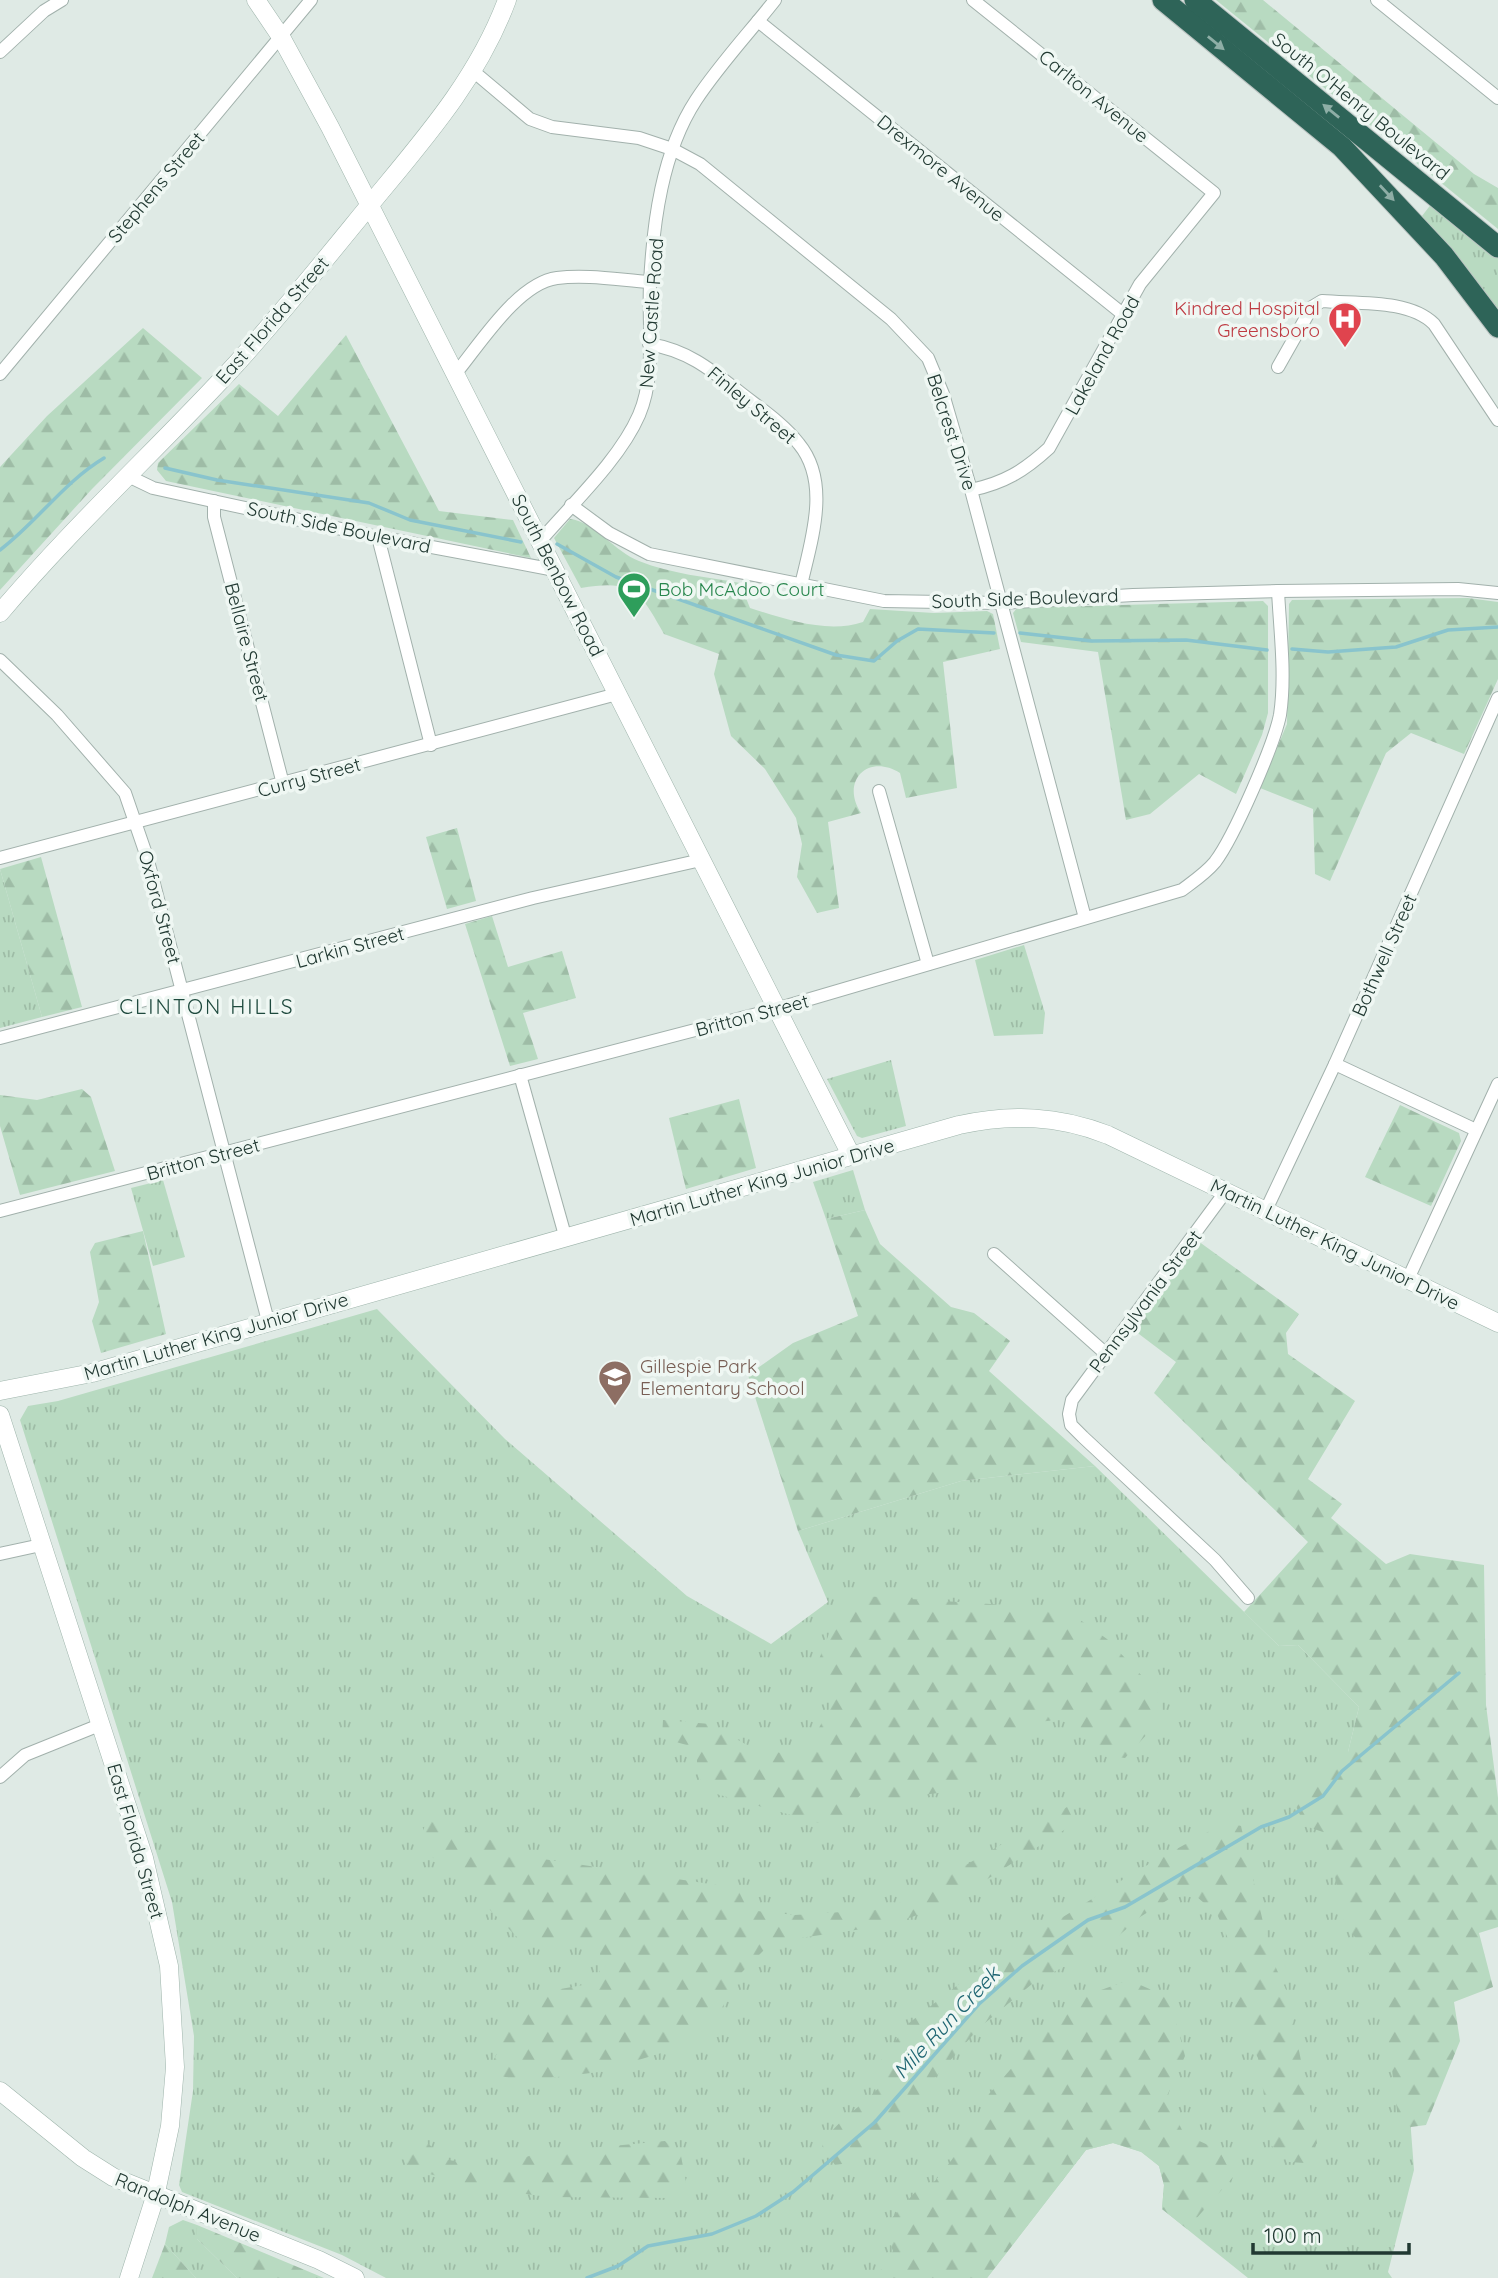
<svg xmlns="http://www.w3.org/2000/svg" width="1498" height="2278" viewBox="0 0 1498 2278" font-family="Quicksand,sans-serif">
	<defs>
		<pattern id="grass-tufts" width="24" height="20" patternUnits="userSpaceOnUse" patternTransform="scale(1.75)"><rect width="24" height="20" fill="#b8dac1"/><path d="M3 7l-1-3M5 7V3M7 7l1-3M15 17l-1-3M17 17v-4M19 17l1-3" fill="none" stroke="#9ebca6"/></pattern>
		<pattern id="forest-firs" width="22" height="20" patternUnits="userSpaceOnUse" patternTransform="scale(1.75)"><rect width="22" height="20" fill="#b8dac1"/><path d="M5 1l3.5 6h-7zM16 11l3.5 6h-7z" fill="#9ebca6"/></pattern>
	</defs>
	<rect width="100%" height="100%" fill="#dfeae5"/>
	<!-- grass -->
	<g fill="url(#grass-tufts)">
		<polygon points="1432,203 1498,257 1498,311 1422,216"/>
		<polygon points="0,869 42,1017 0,1028"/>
		<polygon points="1024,945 1045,1013 1043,1034 994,1036 975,960"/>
		<polygon points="891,1060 906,1126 862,1138 857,1136 827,1079"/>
		<polygon points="853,1170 865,1210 826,1219 813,1182"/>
		<polygon points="163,1180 185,1257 153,1266 131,1188"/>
		<polygon points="377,1309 505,1439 687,1596 771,1644 828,1602 798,1531 961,1481 1095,1466 1279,1646 1298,1645 1359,1707 1348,1752 1399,1973 1414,2170 1388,2272 1392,2278 1248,2278 1162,2209 1164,2185 1159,2166 1141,2152 1113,2143 1086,2150 987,2278 386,2278 342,2255 182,2192 179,2185 193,2091 194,2036 172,1902 20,1420 28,1406 58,1401"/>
		<polygon points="183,2220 197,2225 197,2239 237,2278 196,2278 165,2244 169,2227"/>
	</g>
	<!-- forest -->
	<g fill="url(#forest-firs)">
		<polygon points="1216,0 1263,0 1474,174 1498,188 1498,229"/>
		<polygon points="143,328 202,378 92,489 0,590 0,467 47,416"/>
		<polygon points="346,335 439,511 513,520 531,558 166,481 157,470 158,463 239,384 278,416"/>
		<path d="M570,519C595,522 615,552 639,561C671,574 707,577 740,583L750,608C785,619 827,634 863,622L870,609L934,613L987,611L993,614L1000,649L943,662L957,788L906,798L900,773C868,753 840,781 861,813L828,822L839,908L817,913L797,877L802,844L796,818L765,769L731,736L714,674L719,654L664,634C640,591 633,579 581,588L554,538Z"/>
		<polygon points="1468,598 1498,602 1498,679 1464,754 1411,733 1386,753 1330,881 1315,874 1313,809 1260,788 1287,724 1289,604 1292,600"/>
		<polygon points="1263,601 1268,606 1268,713 1262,735 1236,794 1199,774 1150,814 1126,820 1098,652 1021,642 1013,613 1017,608"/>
		<polygon points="457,828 476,901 447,909 426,837"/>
		<polygon points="41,857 82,1007 42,1017 0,869"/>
		<polygon points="492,916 508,967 562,951 576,998 523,1013 538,1059 510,1066 465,924"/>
		<polygon points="82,1089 91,1097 115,1171 20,1195 0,1126 0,1095 37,1100"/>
		<polygon points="739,1099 756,1168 686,1189 669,1118"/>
		<polygon points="1400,1105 1459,1133 1461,1141 1431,1206 1365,1177"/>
		<polygon points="865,1210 880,1244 951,1307 974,1313 1010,1341 989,1371 1095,1466 961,1481 798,1531 748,1375 793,1343 858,1316 826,1219"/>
		<polygon points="143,1231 166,1334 101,1353 92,1321 99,1302 90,1252 95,1243"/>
		<polygon points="1198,1241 1299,1314 1286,1333 1288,1354 1355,1401 1308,1479 1342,1504 1331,1518 1386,1564 1410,1554 1484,1565 1486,1705 1498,1798 1498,1927 1479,1933 1493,1987 1454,2002 1460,2041 1426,2125 1411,2127 1398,2119 1382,1988 1370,1954 1345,1926 1326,1833 1305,1826 1295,1804 1300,1785 1348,1752 1359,1707 1298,1645 1279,1646 1244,1612 1308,1542 1154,1393 1176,1362 1131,1328"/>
		<polygon points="863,1596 1039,1607 1076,1617 1107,1639 1161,1696 1162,1718 1125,1758 1102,1755 1071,1718 1031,1723 946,1792 883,1800 862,1793 833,1827 706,1791 697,1772 697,1748 662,1738 663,1720 710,1724 754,1749 804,1756 836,1696 816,1667 838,1611"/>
		<polygon points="1067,1807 1075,1823 950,1903 890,1925 772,1942 742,1972 714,2022 681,2047 599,2072 524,2081 487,2073 516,2016 555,1990 600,1982 600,1940 520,1940 461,1881 418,1845 428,1817 543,1859 737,1888 748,1910 795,1915 889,1909"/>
		<path d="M1226,1822L1241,1826L1271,1957L1288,1994L1317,2143L1305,2163L1289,2162L1272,2146L1258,2058L1238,2019L1230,1983V1943L1217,1914L1197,1897L1174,1896L1140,1917L1115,1939L1032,1984L979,2028L892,2126L849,2163L835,2165L822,2146C834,2120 866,2106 885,2080L880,2061L909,2023L973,1973L1140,1869Z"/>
		<polygon points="1129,1980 1170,1998 1185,2056 1166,2098 1184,2134 1219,2150 1233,2177 1187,2229 1162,2209 1164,2185 1159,2166 1142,2152 1113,2143 1086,2150 987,2278 870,2278 880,2271 893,2251 884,2227 917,2190 935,2181 969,2138 989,2094 1057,2016 1087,1995"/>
		<polygon points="418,2136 449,2160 493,2168 538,2153 665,2141 681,2156 686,2182 671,2198 548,2197 476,2187 412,2169 397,2152"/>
		<polygon points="197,2225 324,2278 237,2278 197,2239"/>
		<polygon points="165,2244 196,2278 152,2278"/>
	</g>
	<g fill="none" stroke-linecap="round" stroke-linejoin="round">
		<!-- stream -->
		<g stroke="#89c4cd" stroke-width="3.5">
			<polyline points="165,468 217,480 369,503 410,520 521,542"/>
			<polyline points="557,544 616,577 836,655 874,661 897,641 918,629 994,633"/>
			<path d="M0,550C37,522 64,482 104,458"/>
			<polyline points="1020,633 1092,641 1186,640 1267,650"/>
			<polyline points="1292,649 1328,652 1396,647 1448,630 1498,627"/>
			<polyline points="587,2278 618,2266 648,2246 712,2234 756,2216 793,2192 875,2122 979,2004 1022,1966 1088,1920 1125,1907 1261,1827 1289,1817 1323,1796 1342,1771 1459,1673"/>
		</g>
		<!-- street casing -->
		<g stroke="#a2b1ac" stroke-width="14">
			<g id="street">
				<polyline points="1377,0 1498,98"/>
				<polyline points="758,21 1124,315"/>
				<polyline points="0,52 44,11 62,0"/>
				<polyline points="473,71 530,119 552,127 639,138 672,149 700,164 891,319 928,358 943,394 971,490 1085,918"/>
				<path d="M649,344C686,350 709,368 738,391C758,407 783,423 799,444C831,483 811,541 801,585"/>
				<path d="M1278,367L1312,307L1322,301C1357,304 1409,299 1434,324L1498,420"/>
				<path d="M456,373C480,344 518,283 557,278C586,274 620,280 650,282"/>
				<polyline points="0,374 311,0"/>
				<polyline points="126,475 153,488 378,537 555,570"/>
				<path d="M971,490C1004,483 1024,471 1049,448L1140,284L1214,193L973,0"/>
				<polyline points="214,501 214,517 283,784"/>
				<polyline points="571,505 609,533 649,554 884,601 999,603 1133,595 1278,591 1458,589 1498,593"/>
				<polyline points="378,537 431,745"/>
				<path d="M541,540C572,504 620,459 639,415C656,376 648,326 650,284C653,223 662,152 696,100C719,65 749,33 775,0"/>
				<polyline points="0,660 57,715 125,793 147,857 268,1321"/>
				<polyline points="879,791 928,964"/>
				<polyline points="0,858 617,694"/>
				<polyline points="0,1038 533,898 701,860"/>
				<polyline points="1335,1064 1476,1130"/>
				<polyline points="520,1075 566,1239"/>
				<polyline points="1226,1191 1072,1400 1069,1414 1071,1425 1083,1437 1215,1560 1248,1598"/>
				<polyline points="1266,1210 1335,1064 1498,698"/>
				<path d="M0,1211L776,1009L1182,890C1194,881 1206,873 1215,862C1234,837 1274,745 1280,715C1286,675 1280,631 1278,591"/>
				<polyline points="994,1254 1105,1353"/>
				<polyline points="1408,1279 1498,1084"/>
				<polyline points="0,1554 41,1545"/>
				<polyline points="0,1777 25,1755 102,1724"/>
			</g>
		</g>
		<!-- secondary casing -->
		<g stroke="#9fb5ac" stroke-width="19">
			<g id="secondary">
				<polyline points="256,0 281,37 330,127 851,1155"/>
				<path d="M0,613C74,525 159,448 237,363C284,311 328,256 373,201C425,138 478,78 507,0"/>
				<path d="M0,1391L92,1373L959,1125C1011,1114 1057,1115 1108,1135L1498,1323"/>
				<polyline points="0,1415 144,1858 169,1966 175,2067 170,2126 155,2197 129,2278"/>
				<polyline points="0,2091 83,2158 113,2177 319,2260 355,2278"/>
			</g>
		</g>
		<!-- highway casing -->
		<g stroke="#bcc4c2" stroke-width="23">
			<g id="highway">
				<polyline points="1163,0 1342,147 1444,256 1498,327"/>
				<polyline points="1195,0 1498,247"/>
			</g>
		</g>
		<!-- street -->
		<use href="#street" stroke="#fff" stroke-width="12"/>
		<!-- secondary -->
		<use href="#secondary" stroke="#fff" stroke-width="18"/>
		<!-- highway -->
		<use href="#highway" stroke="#2e6458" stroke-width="21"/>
	</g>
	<!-- one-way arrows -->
	<defs><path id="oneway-solid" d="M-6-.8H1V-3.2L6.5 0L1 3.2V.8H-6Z" transform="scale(1.75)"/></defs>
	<g fill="#8eaea6">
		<use href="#oneway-solid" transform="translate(1216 43) rotate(39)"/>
		<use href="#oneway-solid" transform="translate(1331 111) rotate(-141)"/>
		<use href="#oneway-solid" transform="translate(1387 193) rotate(47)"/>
	</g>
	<!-- icons -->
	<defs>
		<g id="hospital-pin" transform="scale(1.75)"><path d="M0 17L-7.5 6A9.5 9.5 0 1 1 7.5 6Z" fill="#e0444e" stroke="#eff7f3"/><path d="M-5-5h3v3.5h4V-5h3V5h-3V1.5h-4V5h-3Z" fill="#fff"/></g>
		<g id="stadium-pin" transform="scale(1.75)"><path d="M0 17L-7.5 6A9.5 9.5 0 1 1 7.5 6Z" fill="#2e9e5b" stroke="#eff7f3"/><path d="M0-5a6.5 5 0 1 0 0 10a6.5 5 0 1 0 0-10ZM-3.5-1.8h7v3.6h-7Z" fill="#fff"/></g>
		<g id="school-pin" transform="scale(1.75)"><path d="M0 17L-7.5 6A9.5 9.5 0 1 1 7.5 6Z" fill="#8d6e63" stroke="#eff7f3"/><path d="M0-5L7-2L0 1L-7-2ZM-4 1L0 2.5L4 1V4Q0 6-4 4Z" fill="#fff"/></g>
	</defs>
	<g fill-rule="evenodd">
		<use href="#hospital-pin" x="1345" y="319"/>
		<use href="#stadium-pin" x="634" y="589"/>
		<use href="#school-pin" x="615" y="1377"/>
	</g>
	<g text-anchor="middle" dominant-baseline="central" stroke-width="7" stroke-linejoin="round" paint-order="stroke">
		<!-- street labels -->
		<g font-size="19" fill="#213932" stroke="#eff7f3">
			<text transform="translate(1094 96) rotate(39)">Carlton Avenue</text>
			<text transform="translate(1361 106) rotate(39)">South O'Henry Boulevard</text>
			<text transform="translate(941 168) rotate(39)">Drexmore Avenue</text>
			<text transform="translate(156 187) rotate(-50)">Stephens Street</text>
			<text transform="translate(651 313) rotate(-86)">New Castle Road</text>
			<text transform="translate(272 320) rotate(-49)">East Florida Street</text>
			<text transform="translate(1102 355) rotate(-61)">Lakeland Road</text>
			<text transform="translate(752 405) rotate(40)">Finley Street</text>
			<text transform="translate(952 432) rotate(72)">Belcrest Drive</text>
			<text transform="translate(339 527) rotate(12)">South Side Boulevard</text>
			<text transform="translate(558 575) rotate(63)">South Benbow Road</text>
			<text transform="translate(1025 598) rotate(-2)">South Side Boulevard</text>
			<text transform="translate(247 642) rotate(75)">Bellaire Street</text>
			<text transform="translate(309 777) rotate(-15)">Curry Street</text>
			<text transform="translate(160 907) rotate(75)">Oxford Street</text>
			<text transform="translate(350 947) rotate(-15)">Larkin Street</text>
			<text transform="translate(1384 955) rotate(-66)">Bothwell Street</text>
			<text transform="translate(752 1015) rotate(-15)">Britton Street</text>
			<text transform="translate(203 1159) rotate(-15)">Britton Street</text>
			<text transform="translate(762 1182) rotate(-16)">Martin Luther King Junior Drive</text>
			<text transform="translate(1335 1244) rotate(26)">Martin Luther King Junior Drive</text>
			<text transform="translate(1145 1301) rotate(-53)">Pennsylvania Street</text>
			<text transform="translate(216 1336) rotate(-16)">Martin Luther King Junior Drive</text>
			<text transform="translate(136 1841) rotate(74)">East Florida Street</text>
			<text transform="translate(188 2207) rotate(22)">Randolph Avenue</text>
		</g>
		<!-- health labels -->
		<g font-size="19" fill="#be3a42" stroke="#eff7f3" text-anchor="end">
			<text x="1320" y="308">Kindred Hospital<tspan x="1320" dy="22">Greensboro</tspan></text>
		</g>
		<!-- leisure labels -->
		<g font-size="19" fill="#27864d" stroke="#eff7f3" text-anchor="start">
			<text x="658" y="589">Bob McAdoo Court</text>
		</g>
		<!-- education labels -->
		<g font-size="19" fill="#785e54" stroke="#eff7f3" text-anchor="start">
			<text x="640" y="1366">Gillespie Park<tspan x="640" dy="22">Elementary School</tspan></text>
		</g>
		<!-- neighbourhood labels -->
		<g font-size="21" letter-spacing="2" fill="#1e4a3e" stroke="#eff7f3">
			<text x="207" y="1006">CLINTON HILLS</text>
		</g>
		<!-- water labels -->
		<g font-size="21" font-style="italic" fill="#1e6572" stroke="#eff7f3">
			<text transform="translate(946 2022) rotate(-47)">Mile Run Creek</text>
		</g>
	</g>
	<!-- scale -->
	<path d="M1253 2243v10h156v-10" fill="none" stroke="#213932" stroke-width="3.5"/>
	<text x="1264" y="2243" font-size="21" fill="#213932" stroke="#eff7f3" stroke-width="5" paint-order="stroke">100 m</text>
</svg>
